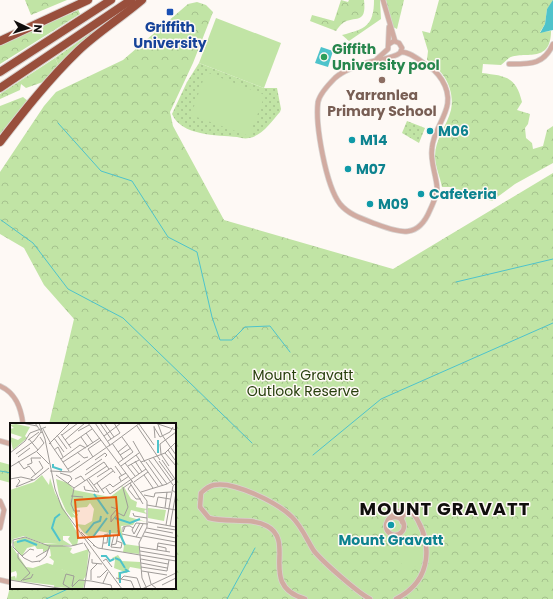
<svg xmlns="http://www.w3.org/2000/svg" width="553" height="599" viewBox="0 0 553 599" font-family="Poppins,sans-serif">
	<defs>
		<pattern id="grass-dots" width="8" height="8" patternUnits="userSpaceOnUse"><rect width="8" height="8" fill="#c1e4a5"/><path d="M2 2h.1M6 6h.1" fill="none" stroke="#a5c28d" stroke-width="1.8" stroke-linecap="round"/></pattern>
		<pattern id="forest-crowns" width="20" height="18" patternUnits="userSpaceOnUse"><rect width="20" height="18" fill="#c1e4a5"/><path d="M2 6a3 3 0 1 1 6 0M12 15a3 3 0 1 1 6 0" fill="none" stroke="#a5c28d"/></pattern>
	</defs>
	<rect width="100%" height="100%" fill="#fef9f5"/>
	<!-- grass -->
	<g fill="url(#grass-dots)">
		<polygon points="95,30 96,32 59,66 55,58"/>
		<path d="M199,63L264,88H277L281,109L280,112C272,121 262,136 249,138C245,139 241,138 237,137C217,135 181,136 172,114L187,82Z"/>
		<polygon points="407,121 425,128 419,143 402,133"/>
	</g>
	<!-- forest -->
	<g fill="url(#forest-crowns)">
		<polygon points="25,0 67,0 31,15"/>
		<path d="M341,0L348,2L349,0H364C367,26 354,15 343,23C340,25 338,28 336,31L310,21L312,15L334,21Z"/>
		<path d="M374,0H380L381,19L349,41L342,35C365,29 374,26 374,0Z"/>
		<polygon points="386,0 404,0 397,29 391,26"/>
		<path d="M439,0H553L552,4L547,9L545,24L540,32L551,31C551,65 523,50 509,58C506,60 504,63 501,65L483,64L482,73C505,76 516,76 522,102L517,110L530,114L528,124L525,128L526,138L532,143L533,149L543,146L547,130L553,126V163L515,184L492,201L450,187H442C440,177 435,166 435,156C435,139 447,126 451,110C455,89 444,71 427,60L428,51L422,31L430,33Z"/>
		<polygon points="197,2 206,5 213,12 193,63 170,112 173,126 224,220 393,269 553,173 553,599 7,599 11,583 11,588 175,588 175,424 49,424 74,319 44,285 24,248 0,234 0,172 44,106 56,92 123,60 188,4"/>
		<polygon points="78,9 80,14 0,64 0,43 72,13"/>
		<polygon points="55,58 59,66 43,82 26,88 21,84 20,90 0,99 0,94"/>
		<polygon points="23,97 28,101 0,134 0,106"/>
		<polygon points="0,462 11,465 11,483 0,480"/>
	</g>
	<!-- garden -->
	<g fill="#c1e4a5">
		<polygon points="216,18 281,43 264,88 199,63"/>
		<polygon points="206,72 265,95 249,136 191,115"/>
		<polygon points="407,540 409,543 410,542 414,550 423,548 418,564 412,569 407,569 400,562 399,551 406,551 403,542"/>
	</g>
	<!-- water -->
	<g fill="#4ec3cb">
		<polygon points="553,0 553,30 540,33 545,24 547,9"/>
		<polygon points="321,47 333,51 328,67 315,63"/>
	</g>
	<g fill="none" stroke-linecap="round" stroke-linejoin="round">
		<!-- stream -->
		<g stroke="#4ec3cb" stroke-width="1">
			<polyline points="58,123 101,171 132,181 168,237 197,252 212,317 220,340 232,340 245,327 270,326 290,352"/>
			<polyline points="1,220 33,243 68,289 123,318 252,443"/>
			<polyline points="456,282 553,259"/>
			<polyline points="313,455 381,399 553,323"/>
			<polyline points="0,471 11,473"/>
			<polyline points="46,599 70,588"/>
			<polyline points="227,599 255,548"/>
		</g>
		<!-- street casing -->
		<g stroke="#d8d3d0" stroke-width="6">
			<g id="street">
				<polyline points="383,0 395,41"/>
				<path d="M389,44L394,41L399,43L402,48L400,53C393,58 382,59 374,61C362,64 345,69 335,78C329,84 320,93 318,102C315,125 326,186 340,204C349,215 363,219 376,224C401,233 418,239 430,210C433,203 438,194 437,187C436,174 430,162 432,148C434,123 459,108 442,80C437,72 433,68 425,64C418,59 410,52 401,52"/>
				<polyline points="377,59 388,49 389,27"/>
				<path d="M509,64C530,64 544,65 553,44"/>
				<path d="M0,386C16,393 21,408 23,424"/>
				<polyline points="0,441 11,444"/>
				<polyline points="0,501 4,510 0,528"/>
				<circle cx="395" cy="526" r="9"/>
				<path d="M388,520C394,513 401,508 411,510C434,541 433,580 396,599"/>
				<polyline points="402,522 402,517 405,514 413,513"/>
				<polyline points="0,580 9,582"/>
				<path d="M305,599C257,585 297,542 267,526C250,517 228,523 209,518L200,507L201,493C205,489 209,486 214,485C234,481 278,503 292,517C302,527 307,540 314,551C323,562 357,592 370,599"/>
			</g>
		</g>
		<!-- highway casing -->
		<g stroke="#d8d3d0" stroke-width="10">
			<g id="highway">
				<polyline points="0,41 88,0"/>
				<polyline points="0,72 111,0"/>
				<polyline points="0,88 131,0"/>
				<path d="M0,142C24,111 49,79 78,51C98,32 121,18 142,0"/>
			</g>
		</g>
		<!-- street -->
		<use href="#street" stroke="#d1aba1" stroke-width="4.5"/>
		<!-- highway -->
		<use href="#highway" stroke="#994f3c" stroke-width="8"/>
	</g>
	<!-- markers -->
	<rect fill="#1a4fb4" stroke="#fef9f5" stroke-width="1.5" x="166" y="8" width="8" height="8" rx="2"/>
	<circle fill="#2e9e5b" stroke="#fef9f5" stroke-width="1.5" cx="324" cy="57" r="4"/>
	<circle fill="#8d6e63" stroke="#fef9f5" stroke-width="1.5" cx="382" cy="80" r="4"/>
	<g fill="#0f9aa8" stroke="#fef9f5" stroke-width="1.5">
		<circle cx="430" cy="131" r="4"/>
		<circle cx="352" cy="140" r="4"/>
		<circle cx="348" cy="169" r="4"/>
		<circle cx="421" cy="194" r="4"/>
		<circle cx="370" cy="204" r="4"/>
		<circle cx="391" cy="525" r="4"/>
	</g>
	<g text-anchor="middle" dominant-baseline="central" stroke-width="3" stroke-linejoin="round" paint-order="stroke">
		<!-- transit labels -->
		<g font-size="14" font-weight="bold" fill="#164399" stroke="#fef9f5">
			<text x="170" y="27">Griffith<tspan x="170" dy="16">University</tspan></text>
		</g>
		<!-- leisure labels -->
		<g font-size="14" font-weight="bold" fill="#27864d" stroke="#fef9f5" text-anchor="start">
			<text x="332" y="49">Giffith<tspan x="332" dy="16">University pool</tspan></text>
		</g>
		<!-- education labels -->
		<g font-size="14" font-weight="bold" fill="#785e54" stroke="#fef9f5">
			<text x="382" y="95">Yarranlea<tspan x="382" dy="16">Primary School</tspan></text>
		</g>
		<!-- culture labels -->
		<g font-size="14" font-weight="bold" fill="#0d838f" stroke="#fef9f5" text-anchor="start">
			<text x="438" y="131">M06</text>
			<text x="360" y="140">M14</text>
			<text x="356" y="169">M07</text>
			<text x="429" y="194">Cafeteria</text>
			<text x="378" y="204">M09</text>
			<text x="391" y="540" text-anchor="middle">Mount Gravatt</text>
		</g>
		<!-- park labels -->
		<g font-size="14" fill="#273f0c" stroke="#fef9f5">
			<text x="303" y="375">Mount Gravatt<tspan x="303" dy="16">Outlook Reserve</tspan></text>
		</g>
		<!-- district labels -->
		<g font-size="18" font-weight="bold" letter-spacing="1" fill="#100e0d" stroke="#fef9f5">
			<text x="445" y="508">MOUNT GRAVATT</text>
		</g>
	</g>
	<!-- overview -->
	<g transform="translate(10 423)">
		<rect width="166" height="166" fill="#fef9f5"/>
		<path d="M6,1L20,4L15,13L17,15L3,27L0,14L8,17L12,14L0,10V6L4,5L0,2ZM32,52L39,62L40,55L45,70L69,113L67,122L63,123L58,116L60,113H53V117L61,122H54L61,124L53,122L50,163L0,157V154L5,153L6,156L7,151L6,148L0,150V67L24,59ZM14,113L32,120L48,121H32L14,114L3,119L5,126L12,133L17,125L25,123L27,126H33V129L40,126L41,133L39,134L44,138L43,142L37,140L23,145L16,144L1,122L3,116ZM46,56L58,60L64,67L100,74L112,65L111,63L114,64L121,76L127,79L126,84L137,86L134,88L137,91L121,87L119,94L137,99L126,97L123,102L111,103L114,121L129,123V131L113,129L114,123L109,111L101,110L99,125L100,110L89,108L81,115L74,110L67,101L75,102L82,98L84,86L80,80L77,84L65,85L69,91L67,89H65L68,91V93L62,89L67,95L62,94L64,98L56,88L49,72ZM138,85L156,87L154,98L138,95ZM108,132L112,138L130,139L131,146L120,144L117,150H111L109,155L111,160L108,157V149H115L104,145L105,137L102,135Z" fill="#c1e4a5" fill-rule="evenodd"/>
		<path d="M51,122L62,125L60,129L63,131L79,126L76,153L73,157L47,144Z" fill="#c1e4a5"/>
		<path d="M47,144L73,156L75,158L73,166L44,164Z" fill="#c1e4a5"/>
		<path fill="none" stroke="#4ec3cb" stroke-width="2" d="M148,30V17M43,41V44L52,47M84,71L98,91M105,95L120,100L130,96M108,107L115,122M76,110L84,100L90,98L91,93M83,114L97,95M50,118L42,105L45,95L50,91M7,119L15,117L27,122M99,123L100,107M91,133H96L100,138L104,136M105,135L110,137L115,145M110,160V150L118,148L115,146"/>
		<path fill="none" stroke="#9f9b98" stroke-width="1" d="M12,0L27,3M25,0L32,10M29,0L35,16L45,66L52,85L112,166M78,0L137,78V104L129,120L132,155L137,166M85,0L100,22M90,0L101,16M94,0L104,14M145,0L166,7M129,1L144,22M148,1L152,12L166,32M127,3L150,37M144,3L145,15M144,4L150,14L160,9L163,4M33,6L41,21M68,8L79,2M76,10L83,20M51,11L61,25M47,12L57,26M52,12L68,0M94,13L111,0M71,14L78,24M44,15L54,29M19,16L28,27M18,17L29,9M55,17L75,0M98,18L110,10L104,0M123,18L135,39M40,20L59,48M102,20L113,36M39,21L60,0M59,22L82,6M99,23L130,0M44,27L48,24L53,34M158,27L165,37M27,29L39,41M67,29L74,35L78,34M108,29L118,21M0,30L15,18L20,10L36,4M155,30L166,43M6,31L24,18L31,9M151,31L150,21L166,9M151,31L159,43M110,32L121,25M126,32L148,63M8,34L20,25M83,34L78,26L91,17M143,34L163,62M51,36L70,22L76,25M85,37L95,30L97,32L95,34M139,37L157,61M152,37L165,56M8,38L14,46L19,43L26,52M125,38L132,49M149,38L163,57M53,39L90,15M131,39L155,30L166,19M136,39L153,63M108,40L123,29L112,14M115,40L125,53M121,41L129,51M17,42L22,40L21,35H31M105,43L112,53M111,43L129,30M118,43L129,37M0,44L27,28L34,20L30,14M58,46L70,38M76,47L92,36M40,48L61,49L100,22M50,50L60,53L62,56L58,60M46,52L64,65M75,52L94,39L99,46M134,52L143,65M87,54L101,45L105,50M21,55L33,45L29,38M0,56L11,54L24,57L39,45M8,56L10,58L6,64L23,57M65,56L71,53L75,58M79,56L89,69M77,57L85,68M111,58L109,54L116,50M124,59L138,49M87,60L94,70M120,60L133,81M84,62L103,48M121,62L118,66L126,76H131M74,63L75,67L89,69M64,65L97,43M64,65L61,81L64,88H70M96,65L100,71L136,46M91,67L100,61L103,64L119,53M131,69L157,61L166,55M134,72L144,74L145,70L161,69M61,73L73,74M137,82L166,87M146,83L148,74L160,76M101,84L107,86L101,93V99L108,90L114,93L118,84L113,65L123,58M155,85L157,69M159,85L163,63L166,60M123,90L124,93L137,95M138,99L166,104M156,102L159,85M160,103L166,70L162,67M115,104L113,109V104L117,103H120L123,105M147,104L166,107M137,105L163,110M71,109L85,123M135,109L166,115M112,111L131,115M124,111L122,107L126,100L138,101M124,111L130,100M104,112L101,124L111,125L112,120L107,118M133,113L166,119M126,114L133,101M74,120L80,130L74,166M83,122L88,125L166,138M101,122L106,121L108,111M40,123H61M61,123L73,120M147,123L156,125V128M129,124L160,129M92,126L93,120L94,112L98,111L97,120H93M147,127L148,120L166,123M130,128L166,134M8,130V135L20,150L11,158M12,133L20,126L24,127M26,134L38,127M82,136V140L92,141M131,136L158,141M30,138L22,139L14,135L3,124V117L15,114L39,123M93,138L96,136L102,144M29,139L36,133L40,122M131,140L157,145M131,144L157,148L159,137M132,148L157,152M138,149L141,161L147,166M87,154H90L98,146M106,155L121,158L124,165M111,156L114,153L127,155L131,166M0,157L54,166M13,157L21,155L23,151M81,157V147L87,141M93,160L98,149M152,162L166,155M62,164L69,157L81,158L101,162L102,166M61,166L53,161L56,151L64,153L62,163M132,166L166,150"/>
		<path fill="#e8590c" fill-opacity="0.15" stroke="#e8590c" stroke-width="2" d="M106,74L109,112L68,115L65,77Z"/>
		<rect width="166" height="166" fill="none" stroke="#100e0d" stroke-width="2"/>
	</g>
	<!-- north arrow -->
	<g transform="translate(28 28) rotate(94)" stroke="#fef9f5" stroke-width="3" paint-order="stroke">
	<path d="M0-3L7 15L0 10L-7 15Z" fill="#100e0d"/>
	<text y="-6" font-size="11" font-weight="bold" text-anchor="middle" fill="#100e0d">N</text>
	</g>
</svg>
